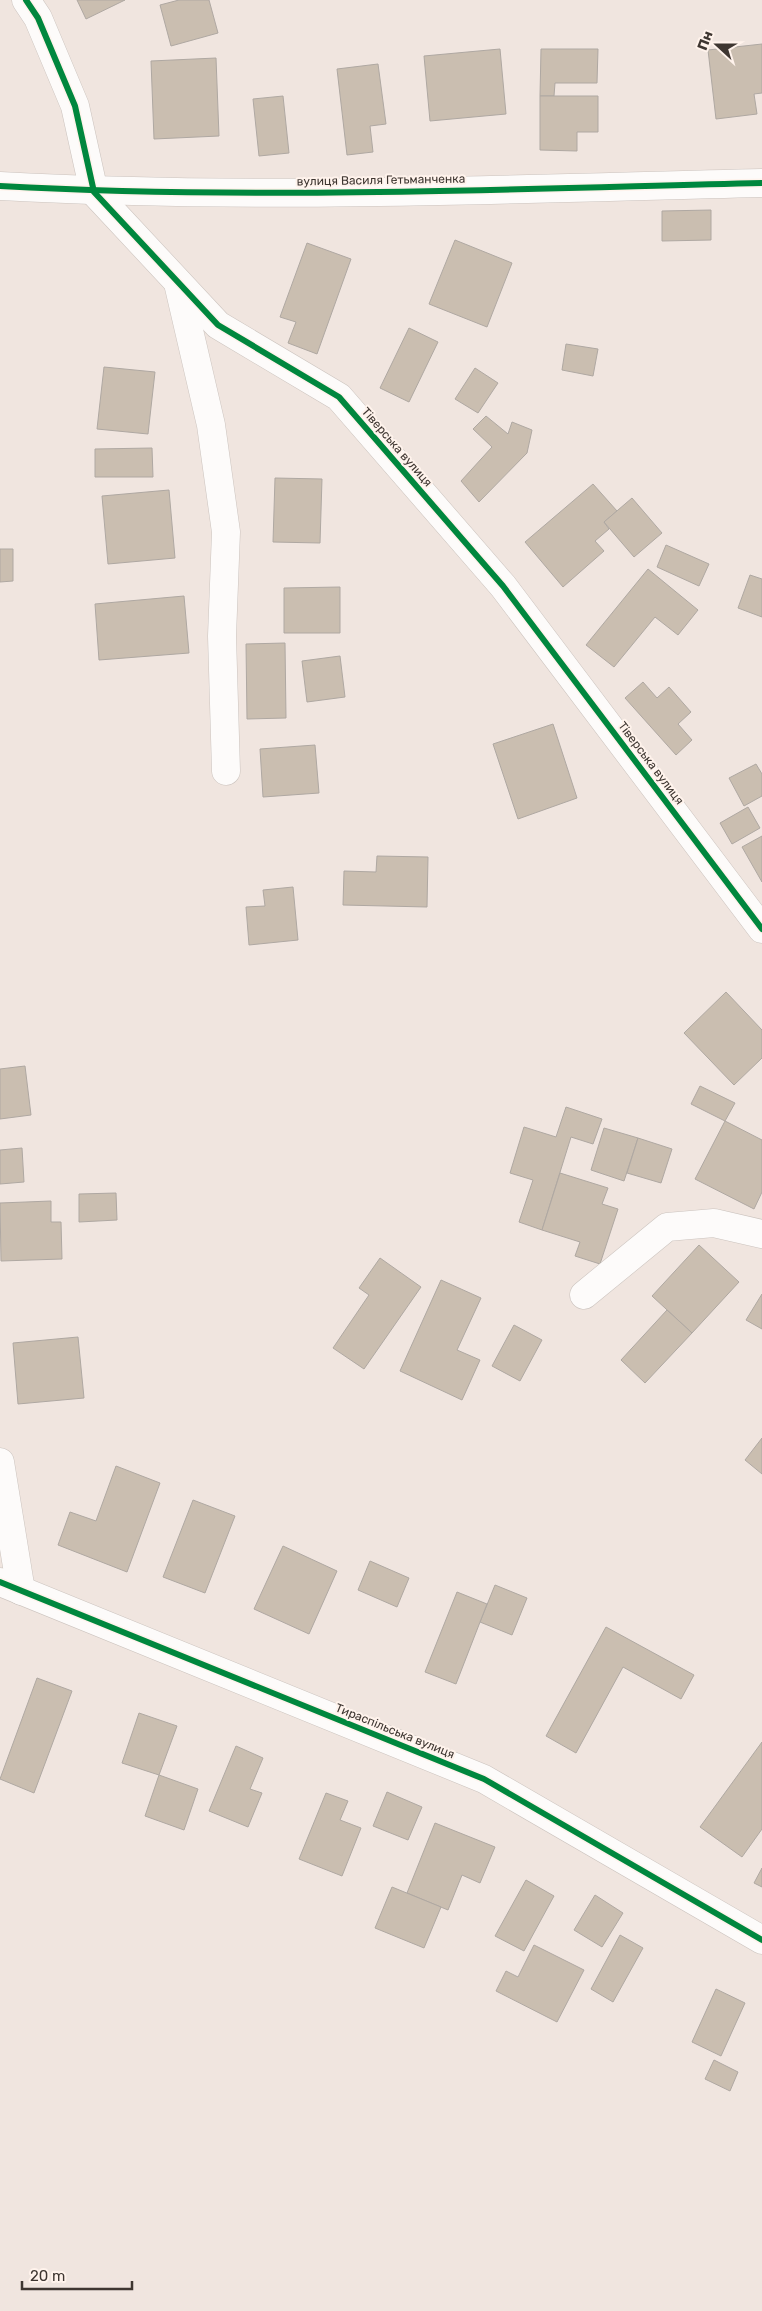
<svg xmlns="http://www.w3.org/2000/svg" width="762" height="2311" viewBox="0 0 762 2311" font-family="Rubik,sans-serif">
	<rect width="100%" height="100%" fill="#f0e5df"/>
	<!-- building -->
	<g fill="#cabeb0" stroke="#afa8a2">
		<polygon points="77,0 125,0 86,19"/>
		<polygon points="179,0 209,0 218,33 171,46 160,5"/>
		<polygon points="762,44 762,93 754,94 757,114 716,119 708,50"/>
		<polygon points="500,49 506,114 430,121 424,56"/>
		<polygon points="541,49 598,49 597,83 555,83 554,96 540,96"/>
		<polygon points="216,58 219,136 154,139 151,61"/>
		<polygon points="378,64 386,124 370,126 373,152 347,155 337,69"/>
		<polygon points="283,96 289,153 259,156 253,99"/>
		<polygon points="540,96 598,96 598,132 577,132 577,151 540,150"/>
		<polygon points="711,210 711,240 662,241 662,211"/>
		<polygon points="455,240 512,263 487,327 429,304"/>
		<polygon points="307,243 351,259 317,354 288,343 296,322 280,317"/>
		<polygon points="409,328 438,342 409,402 380,388"/>
		<polygon points="566,344 598,349 593,376 562,370"/>
		<polygon points="104,367 155,372 148,434 97,429"/>
		<polygon points="475,368 498,383 478,413 455,399"/>
		<polygon points="486,416 508,434 512,422 532,430 527,453 479,502 461,481 492,447 473,429"/>
		<polygon points="152,448 153,477 95,477 95,449"/>
		<polygon points="275,478 322,479 320,543 273,542"/>
		<polygon points="593,484 617,511 604,522 609,529 595,541 604,551 563,587 525,542"/>
		<polygon points="169,490 175,558 108,564 102,496"/>
		<polygon points="632,498 662,533 634,557 604,522"/>
		<polygon points="666,545 709,564 699,586 657,567"/>
		<polygon points="0,549 13,549 13,581 0,582"/>
		<polygon points="648,569 698,610 678,635 655,617 614,667 586,645"/>
		<polygon points="750,575 762,579 762,617 738,608"/>
		<polygon points="340,587 340,633 284,633 284,588"/>
		<polygon points="184,596 189,653 99,660 95,604"/>
		<polygon points="285,643 286,718 247,719 246,644"/>
		<polygon points="340,656 345,697 307,702 302,661"/>
		<polygon points="643,682 657,698 669,687 691,712 678,724 692,740 676,755 625,698"/>
		<polygon points="553,724 577,798 518,819 493,744"/>
		<polygon points="315,745 319,793 263,797 260,749"/>
		<polygon points="756,764 762,774 762,796 744,806 729,778"/>
		<polygon points="748,807 760,828 732,844 720,823"/>
		<polygon points="762,836 762,882 742,847"/>
		<polygon points="377,856 428,857 427,907 343,905 344,871 376,872"/>
		<polygon points="293,887 298,940 249,945 246,907 265,906 263,890"/>
		<polygon points="726,992 762,1030 762,1058 734,1085 684,1033"/>
		<polygon points="25,1066 31,1115 0,1119 0,1069"/>
		<polygon points="700,1086 735,1103 725,1121 691,1104"/>
		<polygon points="566,1107 602,1119 593,1144 571,1137 542,1230 519,1222 533,1180 510,1173 524,1127 556,1137"/>
		<polygon points="725,1121 762,1140 762,1192 754,1209 695,1179"/>
		<polygon points="604,1128 638,1138 624,1181 591,1170"/>
		<polygon points="638,1138 672,1149 661,1183 627,1173"/>
		<polygon points="22,1148 24,1182 0,1184 0,1150"/>
		<polygon points="560,1173 608,1188 602,1204 618,1209 600,1264 575,1256 580,1242 542,1230"/>
		<polygon points="116,1193 117,1220 79,1222 79,1194"/>
		<polygon points="51,1201 51,1222 61,1222 62,1259 1,1261 0,1203"/>
		<polygon points="699,1245 739,1282 692,1333 652,1296"/>
		<polygon points="380,1258 421,1287 364,1369 333,1348 369,1295 359,1288"/>
		<polygon points="441,1280 481,1298 457,1350 480,1360 462,1400 400,1371"/>
		<polygon points="762,1294 762,1329 746,1320"/>
		<polygon points="667,1310 692,1333 645,1383 621,1360"/>
		<polygon points="514,1325 542,1340 520,1381 492,1366"/>
		<polygon points="78,1337 84,1398 18,1404 13,1343"/>
		<polygon points="762,1438 762,1474 745,1460"/>
		<polygon points="116,1466 160,1483 127,1572 58,1545 70,1512 96,1521"/>
		<polygon points="193,1500 235,1516 205,1593 163,1577"/>
		<polygon points="283,1546 337,1571 309,1634 254,1609"/>
		<polygon points="370,1561 409,1578 397,1607 358,1590"/>
		<polygon points="495,1585 527,1598 512,1635 480,1622"/>
		<polygon points="457,1592 487,1604 456,1684 425,1672"/>
		<polygon points="606,1627 694,1675 681,1699 623,1667 576,1753 546,1736"/>
		<polygon points="37,1678 72,1691 34,1793 0,1779"/>
		<polygon points="139,1713 177,1726 159,1775 122,1763"/>
		<polygon points="762,1742 762,1829 742,1857 700,1827"/>
		<polygon points="236,1746 263,1758 250,1789 262,1793 248,1827 209,1811"/>
		<polygon points="159,1775 198,1789 184,1830 145,1816"/>
		<polygon points="387,1792 422,1807 408,1840 373,1826"/>
		<polygon points="326,1793 348,1801 340,1820 361,1828 342,1876 299,1859"/>
		<polygon points="435,1823 495,1847 480,1883 462,1875 448,1910 407,1893"/>
		<polygon points="762,1868 762,1887 754,1883"/>
		<polygon points="526,1880 554,1896 524,1951 495,1936"/>
		<polygon points="392,1887 441,1907 424,1948 375,1928"/>
		<polygon points="595,1895 623,1913 602,1947 574,1930"/>
		<polygon points="620,1935 643,1948 613,2002 591,1989"/>
		<polygon points="534,1945 584,1970 557,2022 496,1991 506,1971 518,1977"/>
		<polygon points="716,1989 745,2003 721,2056 692,2042"/>
		<polygon points="714,2060 738,2072 730,2091 705,2079"/>
	</g>
	<g fill="none" stroke-linecap="round" stroke-linejoin="round">
		<!-- minor casing -->
		<g stroke="#cbc3be" stroke-width="29">
			<g id="minor">
				<polyline points="26,0 38,18 75,106 94,192 218,325 339,397 503,586 762,929"/>
				<path d="M0,186C254,200 508,189 762,183"/>
				<polyline points="178,283 211,425 226,532 222,636 226,771"/>
				<polyline points="584,1295 667,1227 714,1223 762,1234"/>
				<polyline points="0,1462 21,1591"/>
				<polyline points="0,1582 484,1779 762,1940"/>
			</g>
		</g>
		<!-- minor -->
		<use href="#minor" stroke="#fdfbfa" stroke-width="28"/>
		<!-- cycleway casing -->
		<g stroke="#fff3ec" stroke-width="9">
			<g id="cycleway">
				<polyline points="26,0 38,18 75,106 94,192 218,325 339,397 503,586 762,929"/>
				<path d="M0,186C254,200 508,189 762,183"/>
				<polyline points="0,1582 484,1779 762,1940"/>
			</g>
		</g>
		<!-- cycleway -->
		<use href="#cycleway" stroke="#00873e" stroke-width="6"/>
	</g>
	<g text-anchor="middle" dominant-baseline="central" stroke-width="4" stroke-linejoin="round" paint-order="stroke">
		<!-- street labels -->
		<g font-size="12" fill="#3e3631" stroke="#fff3ec">
			<text transform="translate(381 180) rotate(-1)">вулиця Василя Гетьманченка</text>
			<text transform="translate(397 447) rotate(49)">Тіверська вулиця</text>
			<text transform="translate(651 763) rotate(53)">Тіверська вулиця</text>
			<text transform="translate(395 1731) rotate(22)">Тираспільська вулиця</text>
		</g>
	</g>
	<!-- north arrow -->
	<g transform="translate(717 45) rotate(291)" stroke="#fff3ec" stroke-width="4" paint-order="stroke">
	<path d="M0-4L9 19L0 12L-9 19Z" fill="#3e3631"/>
	<text y="-8" font-size="14" font-weight="bold" text-anchor="middle" fill="#3e3631">Пн</text>
	</g>
	<!-- scale -->
	<path d="M22 2281v8h110v-8" fill="none" stroke="#3e3631" stroke-width="2.5"/>
	<text x="30" y="2281" font-size="15" fill="#3e3631" stroke="#fff3ec" stroke-width="4" paint-order="stroke">20 m</text>
</svg>
